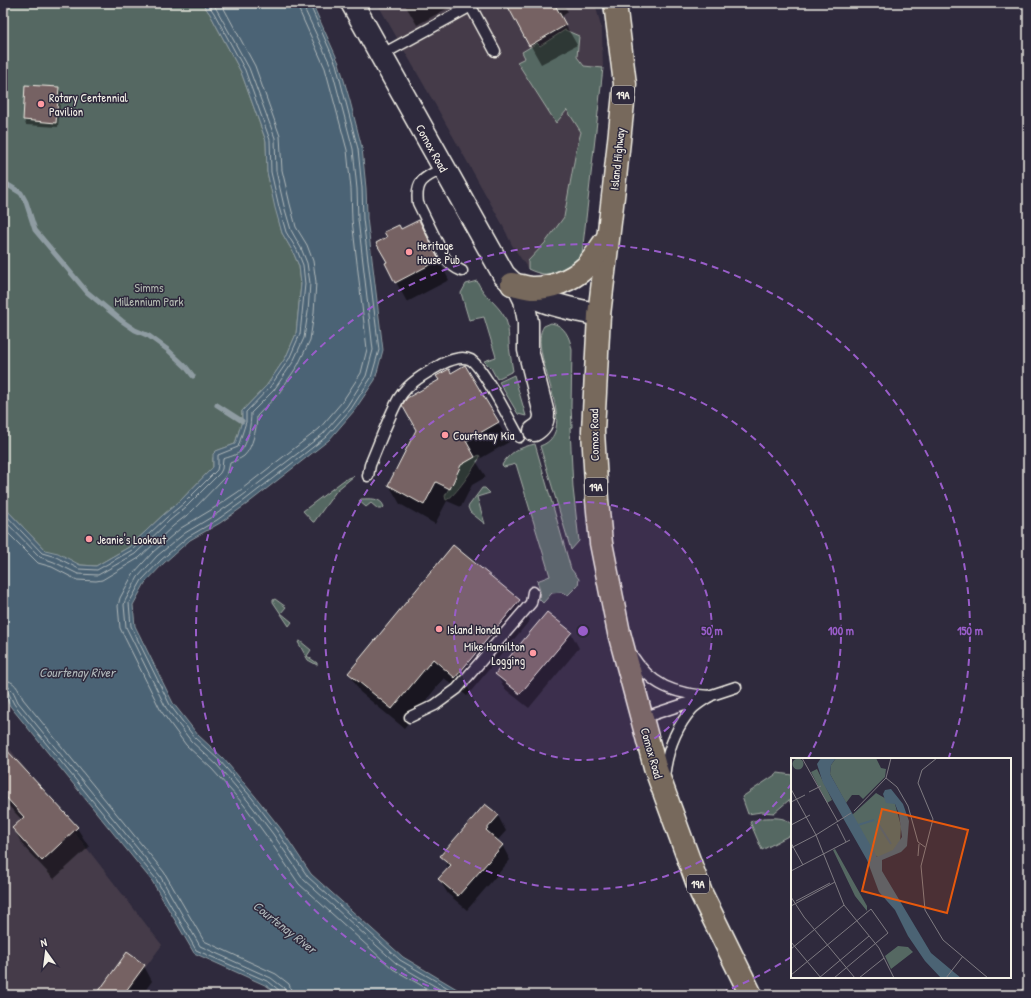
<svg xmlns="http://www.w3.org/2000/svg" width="1031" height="998" viewBox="0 0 1031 998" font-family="'Patrick Hand',sans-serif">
	<rect width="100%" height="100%" fill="#2f2a3d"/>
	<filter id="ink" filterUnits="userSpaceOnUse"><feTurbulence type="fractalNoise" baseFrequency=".025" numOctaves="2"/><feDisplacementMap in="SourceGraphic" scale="8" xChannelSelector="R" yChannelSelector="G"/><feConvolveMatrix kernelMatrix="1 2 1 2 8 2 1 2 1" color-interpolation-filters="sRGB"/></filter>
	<g filter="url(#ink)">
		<!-- built -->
		<g fill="#443b49">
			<polygon points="377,3 595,3 602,31 603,68 582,254 549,275 541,275 528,269 512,245 501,222 436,106"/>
			<polygon points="3,740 162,945 125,995 3,995"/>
		</g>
		<!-- green -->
		<g fill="#556862" stroke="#a4aca5">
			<polygon points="3,3 202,3 210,14 241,72 266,141 267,172 282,233 293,252 299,266 301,284 296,334 286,357 267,385 242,411 242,421 235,444 216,451 213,458 213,467 180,501 163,515 129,547 96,566 80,565 45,550 3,506"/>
			<path d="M565,30L579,36L577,57L584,66L603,68L582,254C568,273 550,280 528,269V261L545,243L564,217L576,151L581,132L567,110L556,123L517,62L525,58L522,52L537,43L540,46Z"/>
			<path d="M477,281C484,297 496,302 504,316C510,325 508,341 510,353C511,359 512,365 513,371L497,379L491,368L484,361L496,357L484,317L469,320L461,293L466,284Z"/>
			<path d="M551,323C565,325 570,338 572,350L571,407L572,427L570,428L573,488L579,541L571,550L540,446C584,431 525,351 544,326Z"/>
			<polygon points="514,375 526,416 518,414 499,382"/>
			<path d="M535,444L571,569L579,579L578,585L568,595L561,592L552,593L543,603L539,599L540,591L537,581L550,576L516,464L504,467L502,465C509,452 521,447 535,444Z"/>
			<path d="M479,455L480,457C475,466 455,497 446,500L445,496L461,465Z"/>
			<polygon points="354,476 337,490 314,522 313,522 303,511 344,480"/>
			<polygon points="482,488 485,488 490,493 477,497 485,524 470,512 468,507"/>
			<path d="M361,499C370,499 381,497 384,507L382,509H378L371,503L366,507L359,501Z"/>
			<polygon points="275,599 286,607 281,613 292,622 289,626 273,602 273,600"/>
			<polygon points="300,641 311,650 307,656 317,663 317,665 308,660 299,644 298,642"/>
			<polygon points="778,773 792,775 792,806 789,800 774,813 761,812 748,814 742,797"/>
			<path d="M763,818C773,818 784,816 792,824V834L762,850L750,822Z"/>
		</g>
		<!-- water -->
		<polygon fill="#4b6374" stroke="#8f9ca2" points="202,3 312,3 339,63 350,101 362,148 366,188 367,213 367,218 383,350 375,380 354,411 329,440 247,504 220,523 190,540 164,563 145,583 133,605 135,626 173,703 198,735 223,758 255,796 281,829 311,874 403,957 467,995 279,995 267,986 194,953 152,881 10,706 3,691 3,506 45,550 58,553 80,565 96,566 129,547 163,515 180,501 213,467 213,454 216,451 235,444 242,421 242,411 267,385 286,357 296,334 301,284 299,266 293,252 282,233 275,208 267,172 266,141 241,72 210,14"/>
		<!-- shadow -->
		<g fill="#0007">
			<polygon points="404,3 457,3 417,25"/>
			<polygon points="507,3 563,3 568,12 561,17 577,45 541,64"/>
			<polygon points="26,86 58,88 61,92 58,127 26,125 24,120"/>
			<polygon points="419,221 449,280 407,302 396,282 388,263 401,230"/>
			<polygon points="465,366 509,442 476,461 486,477 472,485 461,507 447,501 435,524 400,504 389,485 451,374"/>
			<polygon points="519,600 530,620 467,696 444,678 404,728 360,692 349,673"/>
			<polygon points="571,633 579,648 529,708 505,689 496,674"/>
			<polygon points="6,750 77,828 89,847 54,879 24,847 13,828 22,820 3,800 3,753"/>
			<polygon points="498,816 506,831 497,841 502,845 510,860 467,910 448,894 439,879 449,868 442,856"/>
			<polygon points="144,966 152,981 142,995 97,995"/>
		</g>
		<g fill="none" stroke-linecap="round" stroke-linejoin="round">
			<!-- shore -->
			<g stroke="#b0b8ba" stroke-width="1">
				<polyline points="297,3 299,10 325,68 347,150 351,189 352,220 367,349 361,373 342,402 319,429 238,492 211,510 181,528 153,552 133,574 120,598 118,606 120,628 161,711 186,745 212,769 244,805 268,838 299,884 393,969 438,995"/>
				<polyline points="304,3 304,8 331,66 353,149 357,189 358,219 373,350 366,376 347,406 323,434 242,496 215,515 185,533 157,556 138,577 125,601 124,605 126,627 166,708 191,741 217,765 248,801 273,834 304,880 397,964 450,995"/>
				<polyline points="309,3 336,64 358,149 362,188 363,219 379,350 371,378 351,409 326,437 245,500 217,520 188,537 161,560 142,580 129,603 131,626 170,705 195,738 220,761 252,798 277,831 308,877 400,960 460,995"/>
				<polyline points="3,512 42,553 56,557 79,569 97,570 132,550 166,518 183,504 217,470 218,465 218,455 238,447 246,422 246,412 270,387 289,359 300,334 305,284 303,265 297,250 286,232 279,207 271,172 270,140 245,70 214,13 207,3"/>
				<path d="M3,519L40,557L54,562L78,574L98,575L135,554L169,521L186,507L220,473L222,469L223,459C229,457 237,455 241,451C248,443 251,424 251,413L274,390L293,362L304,338L308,312L310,283L307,263L301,248L291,230L284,206L276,171L275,138L249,68L213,3"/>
				<path d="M3,528L38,563L52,567L77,580L96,581L102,580L139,558L173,526L191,512L224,478L228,472L230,463C235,461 240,459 244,456C253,448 257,426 257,416L279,393L298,365L310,340L314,313L316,282L313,261L307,245L296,227L290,204L282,170L280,136L255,66L221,3"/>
				<path d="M3,680C15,680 18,689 23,699L164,872L204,941L276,974L289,984L291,990L292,995"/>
				<path d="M3,686C13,686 14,694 18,702L160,876L200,946L271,978L284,988L286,995"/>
				<polyline points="3,691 8,692 14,704 156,879 196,950 269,982 280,991 281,995"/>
			</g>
			<!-- stream -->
			<g stroke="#8f9ca2" stroke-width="5">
				<polyline points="3,182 21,193 26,202 35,230 87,292 122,321 135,330 149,336 168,350 186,367 193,376"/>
				<polyline points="217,405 242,421"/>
			</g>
		</g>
		<!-- building -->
		<g fill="#766264" stroke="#f4f1e8">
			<polygon points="506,3 554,3 566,25 529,46"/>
			<polygon points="25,85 59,87 56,123 23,120"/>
			<polygon points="419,220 439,260 395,283 385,263 387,262 376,243 387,237 384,232 399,225 401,229"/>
			<polygon points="465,365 499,422 466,441 475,457 461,465 450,489 436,482 424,505 388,485 416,430 402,405 407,398 439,380 436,376 449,369 451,373"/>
			<polygon points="453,545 520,600 455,678 433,659 392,709 348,673"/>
			<polygon points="547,612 572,632 520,694 495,674"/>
			<polygon points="3,746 78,827 42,861 12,828 24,817 3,794"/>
			<polygon points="485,804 499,815 486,830 503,845 458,896 438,879 451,865 440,856"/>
			<polygon points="127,952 145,965 123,995 96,995"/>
		</g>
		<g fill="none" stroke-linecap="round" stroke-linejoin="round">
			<!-- service casing -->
			<g stroke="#f4f1e8" stroke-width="13">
				<g id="service">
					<polyline points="469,3 495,51"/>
					<polyline points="381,55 471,6"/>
					<path d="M444,168C425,177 415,180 418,203L445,258C450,265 455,268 462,271"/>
					<path d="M368,476L370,465C379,444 388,418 399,398C408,383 426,373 442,364C450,360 462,355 471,360C484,369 510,421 519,437"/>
					<path d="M631,654C651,686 674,694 710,696"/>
					<polyline points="410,717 435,705 457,689 531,603 533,592"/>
					<polyline points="642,718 736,687"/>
					<path d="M664,777C667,752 675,728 692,709C697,704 704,700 710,696"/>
				</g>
			</g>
			<!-- minor casing -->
			<g stroke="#f4f1e8" stroke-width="23">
				<path id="minor" d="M519,290L524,300L528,322V350L544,414C544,423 541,427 534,431"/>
			</g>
			<!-- tertiary casing -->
			<g stroke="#f4f1e8" stroke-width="25">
				<path id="tertiary" d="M352,3L504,275C530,303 564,307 599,315"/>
			</g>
			<!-- primary casing -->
			<g stroke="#f4f1e8" stroke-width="25">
				<g id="primary">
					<polyline points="615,3 625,84 614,188 599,315 593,431 597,500 601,543 619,633 655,767 701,893 751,995"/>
					<path d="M512,284C518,285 525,287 531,288C550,289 572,280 586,267C594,259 600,248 607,239"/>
				</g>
			</g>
			<!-- service -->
			<use href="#service" stroke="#2f2a3d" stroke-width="10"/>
			<!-- minor -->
			<use href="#minor" stroke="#2f2a3d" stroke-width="20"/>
			<!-- tertiary -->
			<use href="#tertiary" stroke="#2f2a3d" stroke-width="22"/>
			<!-- primary -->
			<use href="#primary" stroke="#77695c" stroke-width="22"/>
		</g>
	</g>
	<!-- distance rings -->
	<circle cx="583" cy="631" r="129" fill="#995dc9" fill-opacity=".12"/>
	<g fill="none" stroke="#995dc9" stroke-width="2" stroke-dasharray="7 5">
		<circle cx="583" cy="631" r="129"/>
		<path d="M792 783A258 258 0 1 1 808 758"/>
		<path d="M791 957A387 387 0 0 1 715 995M451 995A387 387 0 1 1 949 757"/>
	</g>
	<!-- markers -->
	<g fill="#ff9aa2" stroke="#2f2a3d" stroke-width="1.5">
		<circle cx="41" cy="104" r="4"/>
		<circle cx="409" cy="252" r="4"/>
		<circle cx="445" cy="435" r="4"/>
		<circle cx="89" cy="539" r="4"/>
		<circle cx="439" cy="629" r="4"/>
		<circle cx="533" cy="653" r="4"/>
	</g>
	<g text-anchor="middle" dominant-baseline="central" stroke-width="3" stroke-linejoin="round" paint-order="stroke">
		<!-- shield labels -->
		<g fill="#2f2a3d" stroke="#b9b5b5" stroke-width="1">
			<rect x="612" y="86" width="22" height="18" rx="3"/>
			<rect x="585" y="478" width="22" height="18" rx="3"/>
			<rect x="687" y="875" width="22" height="18" rx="3"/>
		</g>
		<g font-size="11" font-weight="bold" fill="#f4f1e8">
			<text x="623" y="95">19A</text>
			<text x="596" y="487">19A</text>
			<text x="698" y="884">19A</text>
		</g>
		<!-- poi labels -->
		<g font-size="12" fill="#f4f1e8" stroke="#2f2a3d" text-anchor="start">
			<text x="49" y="97">Rotary Centennial<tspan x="49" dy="14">Pavilion</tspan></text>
			<text x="417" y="245">Heritage<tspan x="417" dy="14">House Pub</tspan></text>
			<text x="453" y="435">Courtenay Kia</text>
			<text x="97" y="539">Jeanie's Lookout</text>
			<text x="447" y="629">Island Honda</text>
			<text x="525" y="646" text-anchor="end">Mike Hamilton<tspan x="525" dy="14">Logging</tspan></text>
		</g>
		<!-- street labels -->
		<g font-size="12" fill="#f4f1e8" stroke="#2f2a3d">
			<text transform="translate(432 148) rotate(61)">Comox Road</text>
			<text transform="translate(617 159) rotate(-84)">Island Highway</text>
			<text transform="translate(594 435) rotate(-91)">Comox Road</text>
			<text transform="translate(652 753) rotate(74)">Comox Road</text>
		</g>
		<!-- park labels -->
		<g font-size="12" fill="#b4bab2" stroke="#2f2a3d">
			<text x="149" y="287">Simms<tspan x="149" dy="14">Millennium Park</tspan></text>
		</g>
		<!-- water labels -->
		<g font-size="13" font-style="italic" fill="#b0b8ba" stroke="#2f2a3d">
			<text x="77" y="672">Courtenay River</text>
			<text transform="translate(285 927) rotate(38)">Courtenay River</text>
		</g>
	</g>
	<!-- overview -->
	<g transform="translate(791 758)">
		<rect width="220" height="220" fill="#2f2a3d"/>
		<path d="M45,0H85L90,10L95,11L94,19L72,41L68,37H61L55,45L39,16L40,7ZM1.5 6a5.5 5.5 0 1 1 11 0a5.5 5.5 0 1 1-11 0ZM26,11L41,42L36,45L20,14ZM85,35L104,46L110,68L109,85L102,93L88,100L84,97L61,57ZM44,91L76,148V153L64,138L42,92ZM107,188L117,189L122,194L100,211L94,198Z" fill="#556862"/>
		<path d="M30,0H45L40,7L39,16L86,99L102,92L111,79L108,56L104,46L95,45L92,36L94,32L100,31L112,46L118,63L116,88L110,94L91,102V113L140,195L170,220H150L134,203L117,178L104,152L88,134L76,102L32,25L26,6Z" fill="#4b6374"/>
		<path fill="none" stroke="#4b6374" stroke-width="2" d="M86,64L100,86M67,67L83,62"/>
		<path fill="none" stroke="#7e7a81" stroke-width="1" d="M11,0L47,64M146,0L131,12L127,25L142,61L130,108L134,152L152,182L197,220M95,20L106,29L117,48L127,84L134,89M0,31L25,77L0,90M18,34L30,28M0,44L14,37M63,53L95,20L100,0M46,66L55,84M0,67L19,57M25,77L53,147L88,190L103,220M25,77L60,55M0,85L12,107M127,98L128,86M0,113L59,82M0,139L13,159L64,220M5,143L39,125M0,148L44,124M0,184L30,220M0,191L53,147M0,217L80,151L97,175L43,220M28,220L78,178M68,220L93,200M155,220L172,198"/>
		<path fill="#e8590c" fill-opacity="0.15" stroke="#e8590c" stroke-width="2" d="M91,51L177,72L156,155L71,133Z"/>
		<rect width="220" height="220" fill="none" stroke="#f4f1e8" stroke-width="2"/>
	</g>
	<circle cx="583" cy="631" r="6" fill="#995dc9" stroke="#2f2a3d" stroke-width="2"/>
	<g font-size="12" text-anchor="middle" font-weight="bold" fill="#995dc9" stroke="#2f2a3d" stroke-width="3" stroke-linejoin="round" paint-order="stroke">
		<text x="712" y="635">50 m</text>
		<text x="841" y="635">100 m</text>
		<text x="970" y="635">150 m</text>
	</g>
	<!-- margin -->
	<rect width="1031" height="998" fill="none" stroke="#2f2a3d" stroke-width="16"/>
	<rect x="8" y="8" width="1015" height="982" fill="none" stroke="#f4f1e8" stroke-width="1.5" filter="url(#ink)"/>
	<!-- north arrow -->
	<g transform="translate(46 952) rotate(346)" stroke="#2f2a3d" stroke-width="3" paint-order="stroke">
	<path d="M0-3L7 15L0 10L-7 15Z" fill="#f4f1e8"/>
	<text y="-6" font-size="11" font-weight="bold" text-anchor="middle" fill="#f4f1e8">N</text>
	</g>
</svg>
